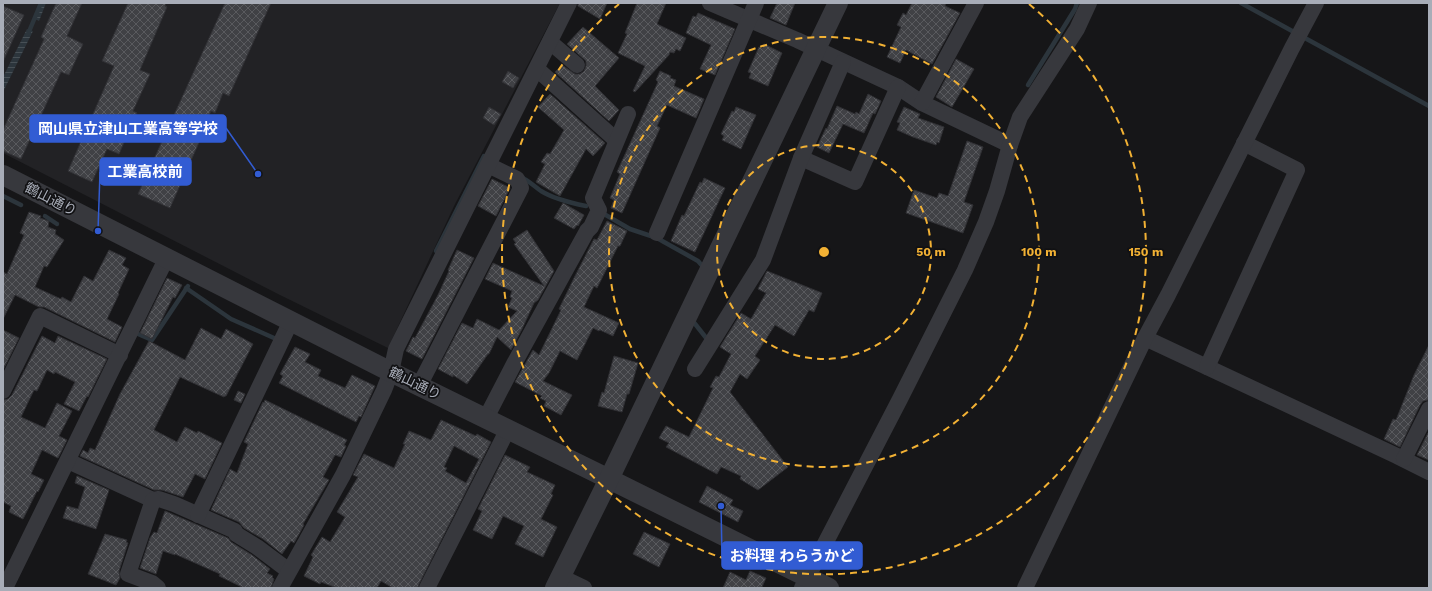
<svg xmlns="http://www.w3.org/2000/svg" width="1432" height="591" viewBox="0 0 1432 591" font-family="'Work Sans','Noto Sans JP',sans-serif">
	<defs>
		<pattern id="water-rules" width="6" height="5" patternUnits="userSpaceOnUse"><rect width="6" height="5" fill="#2c353c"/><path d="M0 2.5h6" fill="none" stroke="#485056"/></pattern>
		<pattern id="building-cross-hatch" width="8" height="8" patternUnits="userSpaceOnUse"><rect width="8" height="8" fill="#404145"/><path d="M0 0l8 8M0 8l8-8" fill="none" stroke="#595a5e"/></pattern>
	</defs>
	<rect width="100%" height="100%" fill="#161618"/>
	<!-- built -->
	<polygon fill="#222225" points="3,3 560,3 455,204 388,348 280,295 3,153"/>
	<!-- water -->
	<g fill="url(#water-rules)">
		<polygon points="39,3 46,3 39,21 33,18"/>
		<polygon points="27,29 33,31 3,92 3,77"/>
	</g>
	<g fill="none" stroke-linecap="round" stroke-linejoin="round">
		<!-- stream -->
		<g stroke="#2c353c" stroke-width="4.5">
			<polyline points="1241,3 1429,106"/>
			<polyline points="28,34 41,3"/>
			<polyline points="1028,85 1075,9 1077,3"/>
			<path d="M521,177C529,181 534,186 541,191C554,199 571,203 586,206"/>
			<polyline points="3,196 21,205"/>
			<polyline points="604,214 630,229 657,238 664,242 698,261 705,269"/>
			<polyline points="45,216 57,224"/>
			<polyline points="436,251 484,156"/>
			<polyline points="186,288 231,319 274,338"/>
			<polyline points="692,320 707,339"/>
			<polyline points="138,334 152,340 188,286"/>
		</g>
	</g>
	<!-- building -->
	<g fill="url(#building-cross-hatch)" stroke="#303034" fill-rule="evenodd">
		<polygon points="56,3 82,3 67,36 83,44 69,75 61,72 21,159 3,151 3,130 44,39 41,37"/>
		<polygon points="128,3 166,3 165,6 167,7 140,70 150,74 133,111 137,113 119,154 107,149 92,182 68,171 114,66 102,61"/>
		<polygon points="225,3 271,3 229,96 223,93 215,113 211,111 199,137 201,138 170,208 138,194"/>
		<polygon points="578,3 607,3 600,19 578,6"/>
		<polygon points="637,3 666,3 657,24 686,38 680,51 676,49 674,53 670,52 669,55 635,92 633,91 645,66 618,53 627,34 625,33"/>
		<polygon points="777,3 795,3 786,25 770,18"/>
		<polygon points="912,3 946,3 945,6 960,13 932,64 906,50 900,63 887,57 901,27 897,25 903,13 906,15"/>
		<polygon points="3,6 24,15 3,62"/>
		<polygon points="698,13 735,29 715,75 700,69 711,45 686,33 693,16 696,17"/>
		<polygon points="583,27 619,58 595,86 619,110 609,121 555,72 562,65 575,74 580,74 584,71 586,66 586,61 567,44"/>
		<polygon points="764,44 782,53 768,86 749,78 751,73 748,72 759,47 762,48"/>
		<polygon points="956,59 974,69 952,107 936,97"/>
		<polygon points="508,71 519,78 513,88 502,82"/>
		<polygon points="660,71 671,76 670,78 676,80 674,86 704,99 696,118 667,105 657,126 660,128 622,213 611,208 614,200 610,198 620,174 617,172 658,82 656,80"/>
		<polygon points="550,94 605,143 593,156 586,149 560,196 536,182 545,164 541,162 547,153 550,154 564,130 538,107"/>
		<polygon points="868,94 881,101 875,114 873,113 864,133 843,124 829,153 817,147 826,128 827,129 837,106 855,114 856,112 859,114"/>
		<polygon points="489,107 501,114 494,125 483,118"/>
		<polygon points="736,107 756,115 741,149 722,140 724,136 721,134 732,111 734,112"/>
		<polygon points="904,107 920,114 918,118 944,127 939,143 937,142 936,145 913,137 897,130 900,123 897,122"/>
		<polygon points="967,141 983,147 964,202 973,205 963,233 906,213 914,190 937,198 939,193 948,196"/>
		<polygon points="704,178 725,188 695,252 671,241 682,215 684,216 700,182 702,183"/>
		<polygon points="492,179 510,188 496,216 478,206"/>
		<polygon points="563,203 584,215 578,226 577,225 574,229 554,218"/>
		<polygon points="29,212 41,216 40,218 49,221 48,227 56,230 55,234 64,240 47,267 44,266 35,287 61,299 62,297 71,302 84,276 93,281 109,250 126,258 122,265 129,269 118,293 119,294 107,319 122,327 115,342 44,307 39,307 15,295 3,319 3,272 7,274 24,235 20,233"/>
		<polygon points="607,221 627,231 620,246 618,246 597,288 594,286 584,307 619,323 613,336 600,330 599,331 593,328 577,360 560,351 549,373 543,381 572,395 561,415 544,406 546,401 540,398 542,396 515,382 533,350 539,355 561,310 559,309 574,278 594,239 597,240"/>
		<polygon points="527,230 554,271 538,300 534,303 522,329 511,350 497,337 489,354 488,354 467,384 453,375 453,377 438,369 462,323 473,328 477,319 499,330 517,311 508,307 512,298 510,297 512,291 485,279 493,263 544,286 514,244 516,243 513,239"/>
		<polygon points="457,250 474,258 422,359 406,351 413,337 415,338 438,295 449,271 448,270"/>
		<polygon points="767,271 822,293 814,312 809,310 794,336 775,325 755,356 760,360 747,379 740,374 730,392 788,467 758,490 740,479 741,476 721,467 717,474 666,447 669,443 659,438 666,426 689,437 713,388 710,387 716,376 719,377 731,354 720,347 741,313 751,319 766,293 758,289"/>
		<polygon points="167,278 182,285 175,298 173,297 152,339 140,333"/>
		<polygon points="201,328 221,339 226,329 253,344 226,396 225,396 224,397 180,377 154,430 177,442 185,427 197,433 198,431 222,443 205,479 195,474 183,497 162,490 154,490 80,456 83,450 88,453 90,448 95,450 120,394 149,341 185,360"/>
		<polygon points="3,330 19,338 3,370"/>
		<polygon points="42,336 55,343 58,336 107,359 88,397 87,396 79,411 64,404 75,382 55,372 54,374 47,370 37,391 34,390 21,417 45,428 57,403 72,411 59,436 67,440 58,458 42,450 31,474 44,480 38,492 37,491 23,519 9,512 11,506 3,502 3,400 8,399 12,395"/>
		<polygon points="1429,345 1429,397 1428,400 1423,401 1420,405 1400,447 1384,439 1393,419 1396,420 1414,375"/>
		<polygon points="295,347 310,354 305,362 321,370 318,376 345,388 352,375 375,386 361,417 359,416 356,422 279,383 283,376 280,374"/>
		<polygon points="614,356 638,363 629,394 627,394 622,412 598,406 602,392 604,393"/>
		<polygon points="238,391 245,394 241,403 234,400"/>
		<polygon points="265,400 347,440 344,445 346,446 341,457 335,455 323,477 329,480 303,524 304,525 298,536 294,543 291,541 282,554 263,539 244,528 239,522 211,510 230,469 237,473 248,444 244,442 263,402 264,403"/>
		<path d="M441,420L476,436L477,434L491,442L419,584L418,588H393L381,581L377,588H337L321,582L320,584L304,576L313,557L311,555L322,537L330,542L345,517L337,512L358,477L353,475L364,454L394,468L405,444H403L409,431L431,440ZM454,446L479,459L466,483L445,471L447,468L444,467Z"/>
		<polygon points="1428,433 1429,433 1429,460 1417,455"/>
		<polygon points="505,455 530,467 527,472 555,485 551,494 553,495 541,519 557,527 543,557 515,544 524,526 503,516 492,539 473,530 482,511 478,509"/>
		<polygon points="77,476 109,490 96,529 63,518 67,506 78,509 85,487 75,483"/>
		<polygon points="707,486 733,500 730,505 743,511 738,522 699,502"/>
		<polygon points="165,511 228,538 231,542 252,555 270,569 267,573 273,576 272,577 274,579 271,588 244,588 219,576 220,574 175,554 175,555 163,551 156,574 140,568 150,538 154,532 157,533"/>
		<polygon points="644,532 670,544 659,567 633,554"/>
		<polygon points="105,534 127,540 126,542 128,543 119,571 120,578 116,585 88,574"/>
		<polygon points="750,571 766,578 762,587 764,588 723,588 730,572 746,580"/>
	</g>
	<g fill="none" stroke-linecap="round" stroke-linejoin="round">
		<!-- minor -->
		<g stroke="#37383d" stroke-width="16">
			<polyline points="710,3 797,40 898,87 922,103 1010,145"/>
			<polyline points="550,42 577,65"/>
			<polyline points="537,69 616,140"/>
			<polyline points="922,103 976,3"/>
			<polyline points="801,158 855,182 898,87"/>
			<polyline points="657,233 756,3"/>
			<polyline points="1145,338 1397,456 1429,472"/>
			<polyline points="1207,367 1297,170 1244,143"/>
			<polyline points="695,369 763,260 801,158 843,62"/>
			<polyline points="419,386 521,188 517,179 488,165"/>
			<polyline points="3,391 40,316 120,355"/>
			<polyline points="486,418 515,362 587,231 591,227 599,210 593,198 628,114"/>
			<polyline points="1404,459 1429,409"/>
			<polyline points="68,461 153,500 159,499 174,504 235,531 236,534 257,547 289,571"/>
			<polyline points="153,500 128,574 152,583 158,588"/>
			<polyline points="198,515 291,321"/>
			<polyline points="561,577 584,588"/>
			<polyline points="5,588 167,257"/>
			<polyline points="280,588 343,475 384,390 391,372 396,349 569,3"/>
			<polyline points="427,588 508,429"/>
			<polyline points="802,588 900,399 965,270 986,222 997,191 1010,145 1020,117 1077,29 1089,3"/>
			<polyline points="1025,588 1145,338 1168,295 1292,48 1316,3"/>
		</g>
		<!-- tertiary -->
		<g stroke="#37383d" stroke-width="20">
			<polyline points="3,175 391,372 609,479 829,588"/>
			<polyline points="555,588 609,479 838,3"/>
		</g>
	</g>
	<!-- distance rings -->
	<g fill="none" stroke="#f2b134" stroke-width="2" stroke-dasharray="7 5">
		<circle cx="824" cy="252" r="107"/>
		<circle cx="824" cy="252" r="215"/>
		<path d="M1029 4A322 322 0 1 1 619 4"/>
	</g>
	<g text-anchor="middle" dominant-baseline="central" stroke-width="3.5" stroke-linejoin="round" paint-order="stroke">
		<!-- street labels -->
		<g font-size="14" fill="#a8adb8" stroke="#111113">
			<text transform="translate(51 199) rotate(27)">鶴山通り</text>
			<text transform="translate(415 383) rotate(26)">鶴山通り</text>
		</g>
	</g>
	<circle cx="824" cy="252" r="6" fill="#f2b134" stroke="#111113" stroke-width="2"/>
	<g font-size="12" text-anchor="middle" font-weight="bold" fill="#f2b134" stroke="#111113" stroke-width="3.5" stroke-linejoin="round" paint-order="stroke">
		<text x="931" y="256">50 m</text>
		<text x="1039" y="256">100 m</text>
		<text x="1146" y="256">150 m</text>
	</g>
	<!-- callouts -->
	<path fill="none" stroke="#325cd3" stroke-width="1.5" d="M258 174L226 128M98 231L100 172M721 506L722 556"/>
	<g fill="#325cd3" stroke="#111113" stroke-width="1.5">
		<circle cx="258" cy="174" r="4"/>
		<circle cx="98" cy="231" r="4"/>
		<circle cx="721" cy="506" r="4"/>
	</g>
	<g fill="#325cd3" stroke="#325cd3" stroke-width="1.5">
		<rect x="30" y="115" width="196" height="27" rx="4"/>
		<rect x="100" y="158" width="91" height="27" rx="4"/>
		<rect x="722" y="542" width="140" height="27" rx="4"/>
	</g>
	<g font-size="15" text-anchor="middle" font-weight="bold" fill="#fff">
		<text x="128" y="134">岡山県立津山工業高等学校</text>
		<text x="145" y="177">工業高校前</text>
		<text x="792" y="561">お料理 わらうかど</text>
	</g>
	<!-- border -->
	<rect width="1432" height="591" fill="none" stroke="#a8adb8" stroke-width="8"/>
</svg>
